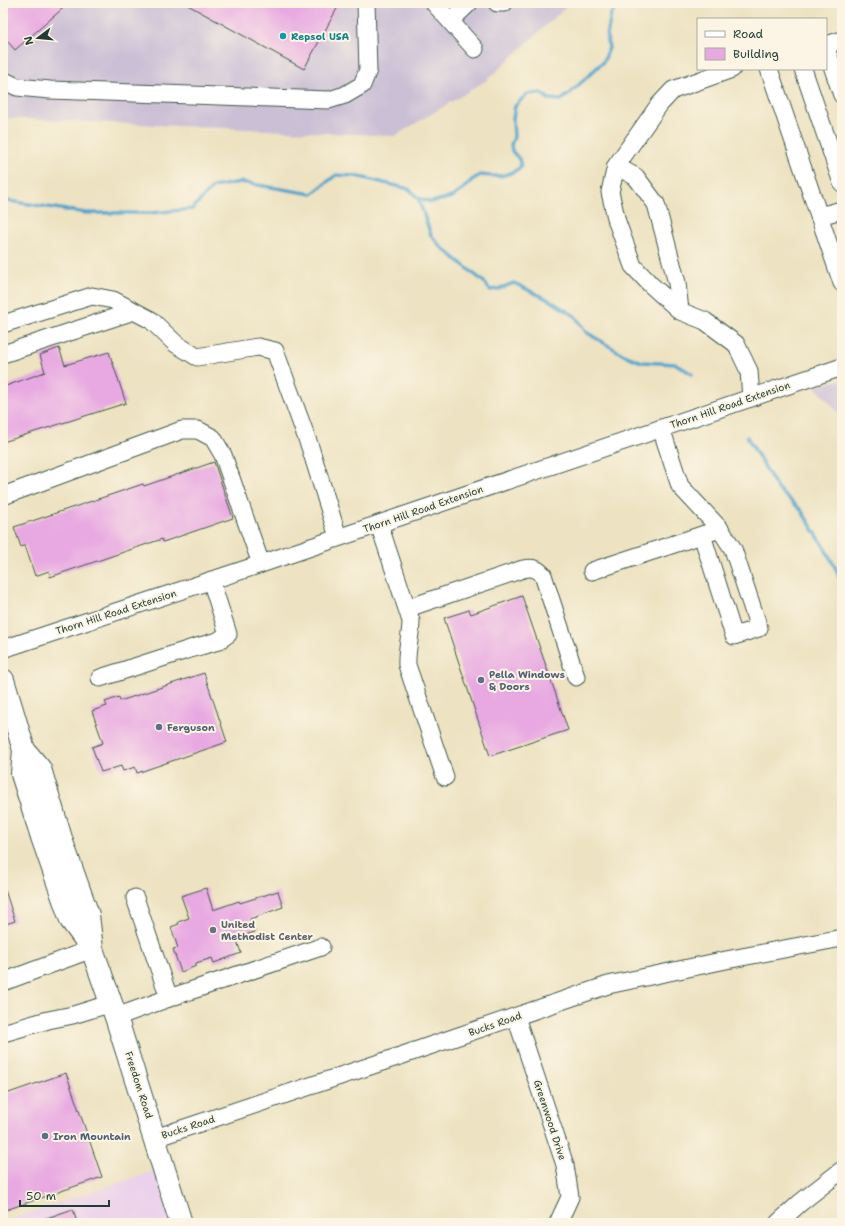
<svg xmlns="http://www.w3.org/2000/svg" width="845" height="1226" viewBox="0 0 845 1226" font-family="'Shantell Sans',sans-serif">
	<rect width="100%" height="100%" fill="#fcf5e5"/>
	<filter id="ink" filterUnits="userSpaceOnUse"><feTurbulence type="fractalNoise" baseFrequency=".025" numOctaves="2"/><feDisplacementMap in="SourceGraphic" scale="8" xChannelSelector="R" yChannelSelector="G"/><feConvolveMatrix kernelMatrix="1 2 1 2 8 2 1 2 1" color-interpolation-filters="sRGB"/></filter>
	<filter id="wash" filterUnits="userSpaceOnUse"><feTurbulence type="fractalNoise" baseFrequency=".012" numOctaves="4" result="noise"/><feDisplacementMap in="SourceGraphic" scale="16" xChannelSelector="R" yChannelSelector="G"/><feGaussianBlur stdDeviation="0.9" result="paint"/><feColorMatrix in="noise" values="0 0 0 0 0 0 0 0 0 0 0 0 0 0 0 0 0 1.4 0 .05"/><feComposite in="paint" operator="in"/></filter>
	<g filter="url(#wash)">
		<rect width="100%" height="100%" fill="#ede2c1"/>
		<!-- built -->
		<polygon fill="#ebd1eb" points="157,1170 178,1223 3,1223 3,1222"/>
		<!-- industrial -->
		<g fill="#cbbfd5">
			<polygon points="3,3 570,3 487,80 395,136 3,118"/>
			<polygon points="842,380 842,417 815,386"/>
		</g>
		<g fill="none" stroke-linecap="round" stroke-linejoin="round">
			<!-- stream -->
			<g stroke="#52a4cd" stroke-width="3.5">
				<polyline points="418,198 431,235 440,246 484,282 490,290 498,289 514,283 549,300 575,316 586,332 624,355 642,362 676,364 692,374"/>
				<path d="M3,200L86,213H151L192,209L213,187L240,182L312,194L336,175L356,176L409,189L418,198L431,202L452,197L463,189L472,180L480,175C497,177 507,177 521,167L519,159L512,151L511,145L514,137L513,119L515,106L527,94L541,93L549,99L561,100L569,94L604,61L609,48L607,36L611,14L619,6L632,3"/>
				<polyline points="747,437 778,489 801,510 820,540 834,565 842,584"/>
			</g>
		</g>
		<g id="blocks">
			<!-- building -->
			<g fill="#e8a9e2">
				<polygon points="3,3 69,3 15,50 3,36"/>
				<polygon points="184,3 340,3 304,69"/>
				<polygon points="59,348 65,365 109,352 126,403 3,442 3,387 45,372 40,355"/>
				<polygon points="214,462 233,518 163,542 162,539 50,577 49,571 35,576 25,545 21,547 14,527 143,484 144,486"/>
				<polygon points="522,596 568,730 490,756 444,618 469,610 471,614"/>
				<polygon points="204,673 227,742 137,773 135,767 123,771 121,766 101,772 92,747 103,743 92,711 107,706 105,702 119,697 120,701"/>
				<polygon points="206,888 213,910 239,901 240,903 278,891 283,907 250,919 255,932 236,938 241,953 214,963 212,958 196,963 196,966 181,972 173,949 178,948 171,927 179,924 178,922 189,918 181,896"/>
				<polygon points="5,890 15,921 3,925 3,891"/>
				<polygon points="66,1073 102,1177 3,1211 3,1095"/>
				<polygon points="73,1209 77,1223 38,1223 38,1221"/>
			</g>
		</g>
	</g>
	<g filter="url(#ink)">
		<use href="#blocks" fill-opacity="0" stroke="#3e5649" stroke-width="1"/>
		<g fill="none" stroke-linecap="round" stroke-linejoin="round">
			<!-- minor casing -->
			<g stroke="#3e5649" stroke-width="19">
				<g id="minor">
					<polyline points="434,3 475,49"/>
					<polyline points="497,3 504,3"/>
					<polyline points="450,21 469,3"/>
					<polyline points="826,45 842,40"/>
					<polyline points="826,48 842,95"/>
					<polyline points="732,69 673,90 659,105 616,166 610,192 617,222 633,266 651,285 680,311 705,321 736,344 749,371 751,398"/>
					<polyline points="769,69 842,283"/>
					<polyline points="803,69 842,183"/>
					<polyline points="3,80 17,87 50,90 329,100 345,95 362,85 368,70 366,3"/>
					<polyline points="616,166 636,177 656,204 677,283 680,311"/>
					<polyline points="819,216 842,210"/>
					<polyline points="3,324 92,296 113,300 151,320 176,344 197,357 258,347 275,351 310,447 338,537"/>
					<polyline points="3,354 134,311"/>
					<polyline points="3,496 182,430 198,430 213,438 223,455 261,564"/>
					<path d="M379,524L411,621C411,636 406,650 407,665L445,777"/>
					<polyline points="702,535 734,636 759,628 733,549 720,529"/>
					<polyline points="592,571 720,529 680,486 661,428"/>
					<path d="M408,608L523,569C532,567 537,568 543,575L576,677"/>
					<polyline points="3,649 261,564 842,367"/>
					<polyline points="100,678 190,649 218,641 228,634 211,580"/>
					<polyline points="135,898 169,998 321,947"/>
					<polyline points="3,982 92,949"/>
					<polyline points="116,1017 169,998"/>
					<polyline points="516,1017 565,1165 570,1197 558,1223"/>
					<polyline points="3,1033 48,1020 73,1015 112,1003"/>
					<polyline points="155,1138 403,1055 608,985 726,960 842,938"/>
					<polyline points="778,1223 800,1203 842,1170"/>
				</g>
			</g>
			<!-- major casing -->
			<g stroke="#3e5649" stroke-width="24">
				<g id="major">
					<polyline points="3,680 24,750 22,774 42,837 71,920 91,947"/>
					<polyline points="24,750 40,769 63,845 88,915 92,949 116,1017 181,1223"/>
				</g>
			</g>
			<!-- minor -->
			<use href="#minor" stroke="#fff" stroke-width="17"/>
			<!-- major -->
			<use href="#major" stroke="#fff" stroke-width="22"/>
		</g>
	</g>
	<!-- markers -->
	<circle fill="#0f9aa8" stroke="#fcf5e5" stroke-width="1.5" cx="283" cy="36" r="4"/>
	<g fill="#5c6f8a" stroke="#fcf5e5" stroke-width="1.5">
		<circle cx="481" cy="680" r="4"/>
		<circle cx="159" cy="727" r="4"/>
		<circle cx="45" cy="1136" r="4"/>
	</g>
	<circle fill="#6b7280" stroke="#fcf5e5" stroke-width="1.5" cx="213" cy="930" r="4"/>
	<g text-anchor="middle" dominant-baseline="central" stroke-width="4" stroke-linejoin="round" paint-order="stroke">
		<!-- culture labels -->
		<g font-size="10" font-weight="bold" fill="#0d838f" stroke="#fcf5e5" text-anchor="start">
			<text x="291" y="36">Repsol USA</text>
		</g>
		<!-- street labels -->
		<g font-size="10" fill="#1f3d34" stroke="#fcf5e5">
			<text transform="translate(730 405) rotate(-19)">Thorn Hill Road Extension</text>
			<text transform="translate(423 509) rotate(-19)">Thorn Hill Road Extension</text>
			<text transform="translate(116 612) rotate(-18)">Thorn Hill Road Extension</text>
			<text transform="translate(495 1024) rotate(-19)">Bucks Road</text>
			<text transform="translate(139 1085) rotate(72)">Freedom Road</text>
			<text transform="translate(550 1120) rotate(72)">Greenwood Drive</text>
			<text transform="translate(188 1127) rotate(-18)">Bucks Road</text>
		</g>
		<!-- service labels -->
		<g font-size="10" font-weight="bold" fill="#4e5e75" stroke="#fcf5e5" text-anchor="start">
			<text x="489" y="674">Pella Windows<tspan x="489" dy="12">&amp; Doors</tspan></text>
			<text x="167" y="727">Ferguson</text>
			<text x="53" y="1136">Iron Mountain</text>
		</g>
		<!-- worship labels -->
		<g font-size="10" font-weight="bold" fill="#5b616d" stroke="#fcf5e5" text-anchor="start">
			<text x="221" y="924">United<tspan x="221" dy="12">Methodist Center</tspan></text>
		</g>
	</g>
	<!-- margin -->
	<rect width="845" height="1226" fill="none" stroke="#fcf5e5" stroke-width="16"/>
	<!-- legend -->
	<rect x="697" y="18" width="130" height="52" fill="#fcf5e5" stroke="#a4ab9e"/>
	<rect x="705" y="31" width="20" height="6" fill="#ffffff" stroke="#a4ab9e"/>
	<text x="733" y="38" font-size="12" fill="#1f3d34">Road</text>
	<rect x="705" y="48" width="20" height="12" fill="#e8a9e2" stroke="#a4ab9e"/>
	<text x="733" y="58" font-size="12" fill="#1f3d34">Building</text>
	<!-- north arrow -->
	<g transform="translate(38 38) rotate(254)" stroke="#fcf5e5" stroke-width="3" paint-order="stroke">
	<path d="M0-3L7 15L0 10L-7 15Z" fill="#1f3d34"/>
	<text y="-6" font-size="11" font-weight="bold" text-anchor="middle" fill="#1f3d34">N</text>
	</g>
	<!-- scale -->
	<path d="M20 1200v6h89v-6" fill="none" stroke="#1f3d34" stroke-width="2"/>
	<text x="26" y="1200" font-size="12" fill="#1f3d34" stroke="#fcf5e5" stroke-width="3" paint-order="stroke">50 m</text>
</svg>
